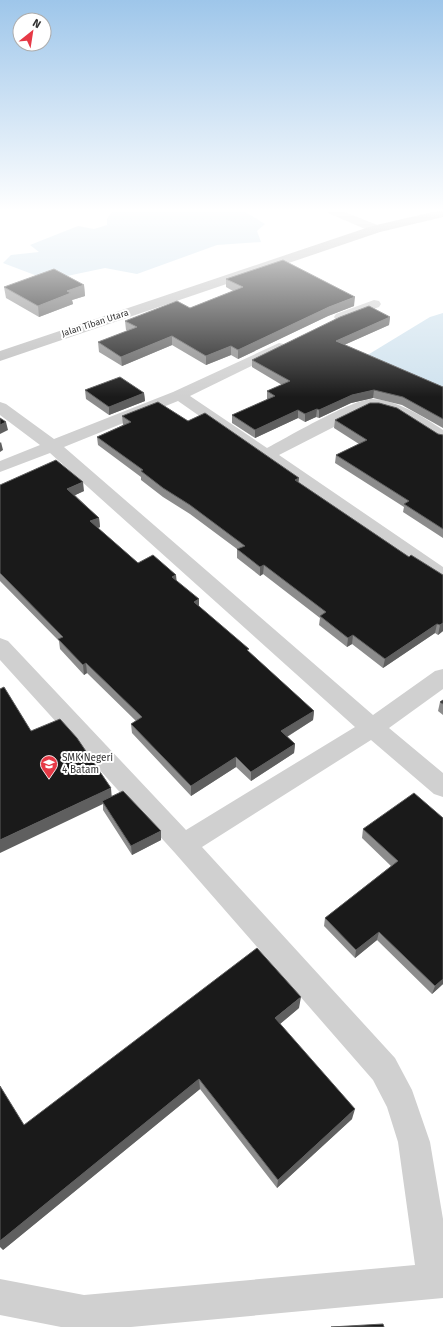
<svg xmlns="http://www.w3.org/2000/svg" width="443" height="1327" viewBox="0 0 443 1327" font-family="'Fira Sans',sans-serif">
	<rect width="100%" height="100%" fill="#fff"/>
	<!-- water -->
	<g fill="#cfe2ee">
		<polygon points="112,211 244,211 265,224 257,231 261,242 217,245 137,274 105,268 48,280 3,263 11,255 39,252 30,245 78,226 94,229 107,225 107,219"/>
		<polygon points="443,313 443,389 361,359 430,317"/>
	</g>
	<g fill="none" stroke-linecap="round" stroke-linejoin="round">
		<!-- street -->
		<g fill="#d0d0d0" fill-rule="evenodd">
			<polygon points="326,211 342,211 380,226 382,229 376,233 372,232 328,213"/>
			<polygon points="374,300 379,301 381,304 379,307 341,321 336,320 334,317 336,314"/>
			<path d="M279,343L284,344L286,347L284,350L190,396L267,448C288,437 354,398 373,399C399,401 422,416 443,430V442L437,441C418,428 393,407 369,409L279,455L443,567V583L436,581L178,401L64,447L373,715L435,671L443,669V689L389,728L443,773V797L434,794L371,740L202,847L395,1058L412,1090L430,1142L443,1219V1298L131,1327H61L0,1315V1279L84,1295L415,1265L398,1142L387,1107L373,1080L175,853L0,660V638L8,641L186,830L355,727L50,453L0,472V461L40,445L0,415V402L6,404L54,439L173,392Z"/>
		</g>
		<!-- secondary -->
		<polygon fill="#bdbdbd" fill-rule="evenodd" points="437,211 443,211 443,217 380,232 0,361 0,351 372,226"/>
	</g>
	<!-- wall -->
	<g fill="#8c8c8c">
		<polygon points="226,279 354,306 328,316 238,359 231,355 206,365 172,345 122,366 99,352 98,342 128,331 126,330 125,321 190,308 233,291 226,287"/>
		<polygon points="84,285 85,296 72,300 73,304 39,317 6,298 4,287"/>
		<polygon points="390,317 389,325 344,345 443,387 443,428 402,405 373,398 351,403 319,418 316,417 305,422 298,418 255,438 232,423 232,415 267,400 267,391 282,385 252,367 252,360"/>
		<polygon points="85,390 144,393 145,401 109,415 86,399"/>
		<polygon points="122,416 188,421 299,478 298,482 409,557 443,631 438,635 435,633 383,668 352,644 347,647 319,625 320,618 263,574 260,576 237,558 237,549 190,514 163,497 141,480 141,477 98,445 97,437 123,425"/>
		<polygon points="335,420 443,435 443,538 403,512 404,507 335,463 336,455 359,444 334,428"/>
		<polygon points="0,485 84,491 75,495 99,518 100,527 98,528 138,563 177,581 199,606 314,711 313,720 287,737 295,744 294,753 251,781 236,767 191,796 132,733 131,724 136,721 87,673 84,675 60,649 59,641 0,581"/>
		<polygon points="443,700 443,715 438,711 440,702"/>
		<polygon points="31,731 112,796 161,840 132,855 103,810 103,804"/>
		<polygon points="443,818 443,984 432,994 377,940 355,958 324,926 325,918 391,866 362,838 363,829"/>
		<polygon points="299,1008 280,1024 352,1119 277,1188 200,1089 3,1250 24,1125"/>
	</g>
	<!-- shaded-wall -->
	<g fill="#5f5f5f">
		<polygon points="84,285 85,296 72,300 73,304 39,317 38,306 67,291"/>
		<polygon points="355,297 354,306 328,316 238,359 238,350 329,307"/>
		<polygon points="390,317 389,325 335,349 336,341"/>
		<polygon points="172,336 172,345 122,366 121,357"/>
		<polygon points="231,346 231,355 206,365 206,356"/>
		<polygon points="374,390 373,398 351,403 319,418 319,410 352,395"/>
		<polygon points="144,393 145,401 109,415 109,407"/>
		<polygon points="317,409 316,417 305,422 305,414"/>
		<polygon points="298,410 298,418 255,438 255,430"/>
		<polygon points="6,422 8,430 0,434 0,425"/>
		<polygon points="1,442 3,450 0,452 0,443"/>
		<polygon points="299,478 298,487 295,480"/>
		<polygon points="83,482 84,491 69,498 67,489"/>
		<polygon points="99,518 100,527 91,531 90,521"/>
		<polygon points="264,565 263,574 260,576 260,567"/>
		<polygon points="176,575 177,584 172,577"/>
		<polygon points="199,599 199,609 194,602"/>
		<polygon points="443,623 443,631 438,635 440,625"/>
		<polygon points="437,624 435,633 383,668 385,659"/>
		<polygon points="353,635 352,644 347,647 348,638"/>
		<polygon points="86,663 87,673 84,675 83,665"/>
		<polygon points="314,711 313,720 280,741 281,731"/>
		<polygon points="295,744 294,753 251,781 251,772"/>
		<polygon points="236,757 236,767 191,796 191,786"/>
		<polygon points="111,788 112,800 102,801 103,804 0,853 0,840"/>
		<polygon points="161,831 161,840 132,855 131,846"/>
		<polygon points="379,932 377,940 355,958 356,950"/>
		<polygon points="443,979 443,984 432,994 435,986"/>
		<polygon points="301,997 299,1008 274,1029 275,1018"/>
		<polygon points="199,1079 200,1089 3,1250 0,1247 0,1241"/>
		<polygon points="355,1109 352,1119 277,1188 278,1180"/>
	</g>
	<!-- building -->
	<g fill="#1a1a1a" stroke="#5f5f5f">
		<polygon points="283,260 355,297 329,307 238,350 231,346 206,356 172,336 121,357 98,342 137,327 125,321 177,301 190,308 243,287 226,279"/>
		<polygon points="54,269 84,285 67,291 71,293 38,306 4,287"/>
		<polygon points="369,306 390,317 336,341 443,387 443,419 403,397 374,390 352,395 319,410 317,409 305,414 298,410 255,430 232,415 275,396 267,391 290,381 252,360 340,317"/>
		<polygon points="120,377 144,393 109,407 85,390"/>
		<polygon points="158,402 188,421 205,413 299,478 295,480 409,557 411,555 443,575 443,623 440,625 437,624 385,659 353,635 348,638 320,616 326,612 264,565 260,567 237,549 245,546 190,505 163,488 141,471 143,470 97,437 131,422 122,416"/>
		<polygon points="370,403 379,403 397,408 438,434 443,435 443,529 404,504 409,501 336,455 367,440 335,420"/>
		<polygon points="0,418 6,422 0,425"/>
		<polygon points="56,460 83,482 67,489 99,518 90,521 138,563 153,555 176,575 172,577 199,599 194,602 249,649 247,650 314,711 281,731 295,744 251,772 236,757 191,786 131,724 142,717 86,663 83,665 58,639 63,637 0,573 0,485"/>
		<polygon points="4,687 31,731 60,719 77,738 111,788 0,840 0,689"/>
		<polygon points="443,700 443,704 440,702"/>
		<polygon points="123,791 161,831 131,846 102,801"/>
		<polygon points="414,793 443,818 443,979 435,986 379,932 356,950 325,918 398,861 363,829"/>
		<polygon points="257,948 301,997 275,1018 355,1109 278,1180 199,1079 0,1241 0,1086 24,1125"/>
		<polygon points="383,1324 384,1327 331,1327"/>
	</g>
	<!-- sky -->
	<linearGradient id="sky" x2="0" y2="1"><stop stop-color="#9ec6ea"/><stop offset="0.53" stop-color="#fff"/><stop offset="1" stop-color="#fff" stop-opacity="0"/></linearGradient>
	<rect width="443" height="397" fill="url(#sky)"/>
	<!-- icons -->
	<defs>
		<g id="school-pin" transform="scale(0.9)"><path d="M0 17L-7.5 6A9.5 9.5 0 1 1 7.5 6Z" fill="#e63946" stroke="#fff"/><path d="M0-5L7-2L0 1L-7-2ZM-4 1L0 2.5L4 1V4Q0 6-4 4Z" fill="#fff"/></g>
	</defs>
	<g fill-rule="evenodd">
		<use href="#school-pin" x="49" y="764"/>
	</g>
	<g text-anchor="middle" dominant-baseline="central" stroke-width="4" stroke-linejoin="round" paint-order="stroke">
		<!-- far-street labels -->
		<g font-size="9" fill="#333" stroke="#fff">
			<text transform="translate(95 323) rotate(-18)">Jalan Tiban Utara</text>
		</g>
		<!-- poi labels -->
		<g font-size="10" fill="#333" stroke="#fff" text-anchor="start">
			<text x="62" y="758">SMK Negeri<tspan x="62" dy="12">4 Batam</tspan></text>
		</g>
	</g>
	<!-- north arrow -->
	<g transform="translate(32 32) rotate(30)"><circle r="19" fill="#ffffff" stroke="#adadad"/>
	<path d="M0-3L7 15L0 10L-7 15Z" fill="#e63946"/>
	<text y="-6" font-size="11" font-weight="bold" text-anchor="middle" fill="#333333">N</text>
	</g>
</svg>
